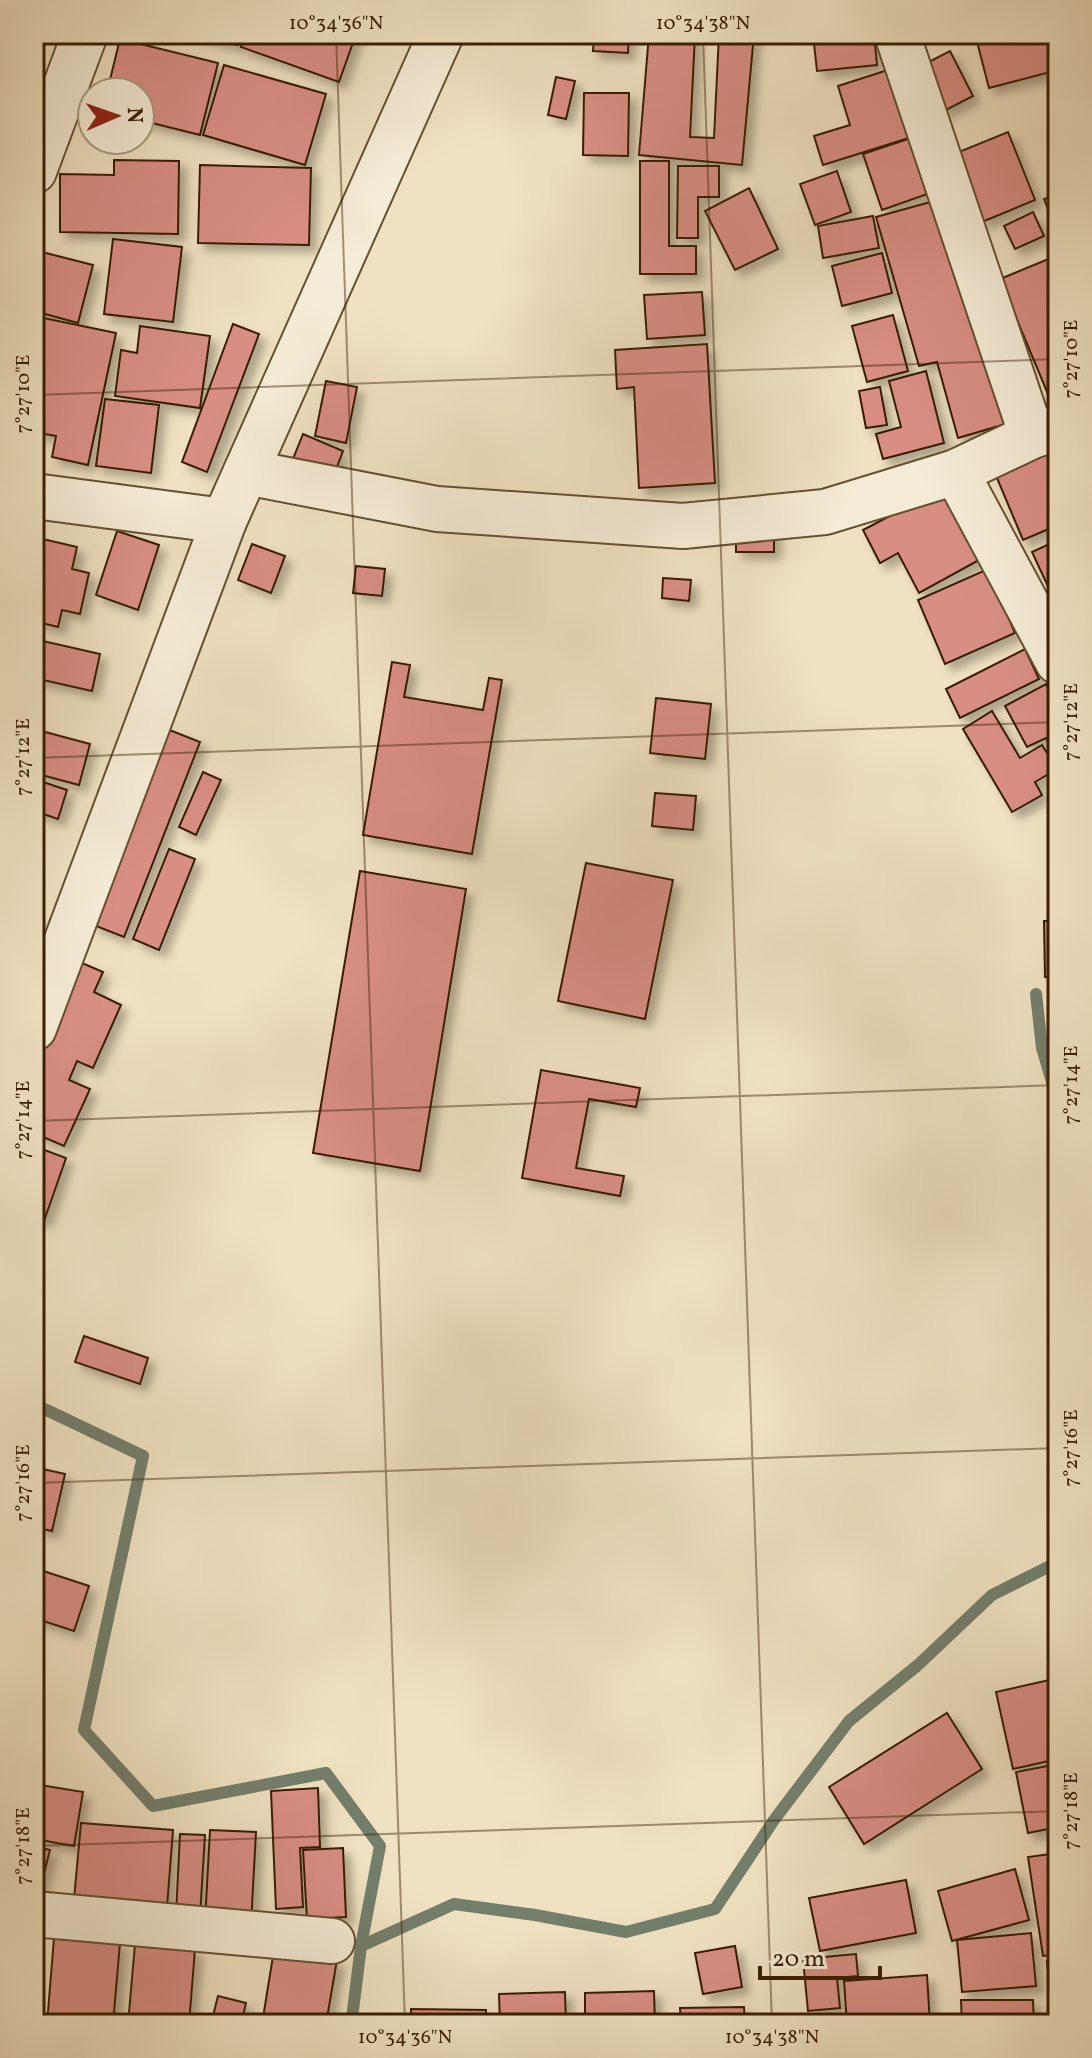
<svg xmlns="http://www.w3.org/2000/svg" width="1092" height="2058" viewBox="0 0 1092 2058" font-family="Vollkorn,serif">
	<defs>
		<filter id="shadow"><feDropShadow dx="7" dy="7" stdDeviation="4" flood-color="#0004"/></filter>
	</defs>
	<rect width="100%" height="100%" fill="#efe1c1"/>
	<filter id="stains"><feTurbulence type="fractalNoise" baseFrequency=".0025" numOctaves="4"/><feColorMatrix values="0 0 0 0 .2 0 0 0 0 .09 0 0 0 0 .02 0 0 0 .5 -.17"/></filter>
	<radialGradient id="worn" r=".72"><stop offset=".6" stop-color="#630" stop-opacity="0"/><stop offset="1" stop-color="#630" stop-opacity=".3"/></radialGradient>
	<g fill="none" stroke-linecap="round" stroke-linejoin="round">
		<!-- stream -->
		<g stroke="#737e6c" stroke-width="12">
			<polyline points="1036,994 1042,1048 1058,1102"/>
			<polyline points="34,1404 143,1456 84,1730 153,1806 326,1773 380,1846 361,1946 352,2018 349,2024"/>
			<polyline points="361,1946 454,1904 535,1915 626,1932 715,1909 774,1820 849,1721 918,1665 992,1595 1058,1562"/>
		</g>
	</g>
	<!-- building -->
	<g fill="#d88e84" stroke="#391f00" stroke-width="2" filter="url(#shadow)">
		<polygon points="190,34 241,34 238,45"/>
		<polygon points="246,34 356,34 339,82 241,47"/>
		<polygon points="594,34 629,34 628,53 593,51"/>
		<polygon points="649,34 695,34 690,137 714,138 719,34 754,34 742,165 639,155"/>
		<polygon points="813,34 874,34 877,65 817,71"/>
		<polygon points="975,34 1058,34 1058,70 989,88"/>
		<polygon points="120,39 218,63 200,135 140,120 140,92 107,92"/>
		<polygon points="950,51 973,96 942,112 919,67"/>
		<polygon points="224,65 326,94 305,165 203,135"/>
		<polygon points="891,69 912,137 823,165 814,136 850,125 838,86"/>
		<polygon points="556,77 575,81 566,119 548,115"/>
		<polygon points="584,93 629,93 628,156 583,155"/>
		<polygon points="1008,132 1035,200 982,222 954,154"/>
		<polygon points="917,136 936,191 882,210 863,154"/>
		<polygon points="114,160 179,161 178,234 60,232 60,174 114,175"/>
		<polygon points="640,161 669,161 669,246 696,246 696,274 640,274"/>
		<polygon points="200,165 311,168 309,245 198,243"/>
		<polygon points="678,166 719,166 719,197 698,197 698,238 677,238"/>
		<polygon points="837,171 851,212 815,225 800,184"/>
		<polygon points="749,188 778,249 735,270 705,211"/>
		<polygon points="1058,194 1058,234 1044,199"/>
		<polygon points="945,198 1009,423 958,438 937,362 919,366 876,217"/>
		<polygon points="1033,212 1044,236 1015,249 1004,226"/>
		<polygon points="873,216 879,248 823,258 818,226"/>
		<polygon points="113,239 182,247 173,322 104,314"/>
		<polygon points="34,250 93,265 78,323 34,311"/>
		<polygon points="882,253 892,293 842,306 832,266"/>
		<polygon points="1058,255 1058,410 1055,411 1000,279"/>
		<polygon points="702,292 705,335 647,339 644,295"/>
		<polygon points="893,315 908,371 867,382 852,326"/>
		<polygon points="34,316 116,333 88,465 52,457 56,436 34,432 34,378 38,359 34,358"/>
		<polygon points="233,324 259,334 207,472 182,462"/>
		<polygon points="140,326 210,336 200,408 115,396 121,350 137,353"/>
		<polygon points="707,344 715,483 639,488 634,387 617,389 615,350"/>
		<polygon points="926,371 944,443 883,459 876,434 901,427 889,381"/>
		<polygon points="326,381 357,387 346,443 315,436"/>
		<polygon points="880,387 887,425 866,428 859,391"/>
		<polygon points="105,399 159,405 151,473 96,466"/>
		<polygon points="303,434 343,451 332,480 291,464"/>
		<polygon points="1053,441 1058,453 1058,525 1023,540 992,466"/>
		<polygon points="941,489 979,560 919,593 898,553 880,563 863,530"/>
		<rect x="736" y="528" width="38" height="24"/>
		<polygon points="117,531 159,545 138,610 96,595"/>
		<polygon points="34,537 77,547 72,569 89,573 80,614 62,610 58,627 34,621"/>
		<polygon points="1058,540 1058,608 1032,552"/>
		<polygon points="252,544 285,556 271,593 238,580"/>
		<polygon points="356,566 385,569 382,596 353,593"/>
		<polygon points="988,569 1015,633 945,664 918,600"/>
		<polygon points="663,578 691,580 689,601 662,598"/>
		<polygon points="34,639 100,654 92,691 34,678"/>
		<polygon points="1025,649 1039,679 960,718 946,689"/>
		<polygon points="392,662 410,665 404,697 483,710 489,678 502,680 472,854 363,835"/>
		<polygon points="1046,684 1058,708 1058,761 1046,738 1027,747 1005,706"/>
		<polygon points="656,698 711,704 705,759 650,753"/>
		<polygon points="992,711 1020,758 1042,745 1057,769 1035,782 1042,795 1012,812 963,729"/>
		<polygon points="34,729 90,744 79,785 34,773"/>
		<polygon points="167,729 200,742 124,937 91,924"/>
		<polygon points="203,772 221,780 196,835 179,827"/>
		<polygon points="34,779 67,790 58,819 34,811"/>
		<polygon points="655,793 696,796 693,830 652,826"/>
		<polygon points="169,849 195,859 159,950 133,939"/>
		<polygon points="586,863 673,880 645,1019 558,1001"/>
		<polygon points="360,871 466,889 420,1171 313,1153"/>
		<polygon points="1044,921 1058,921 1058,977 1045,977"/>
		<polygon points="82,963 103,972 94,992 121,1005 93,1068 77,1061 69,1080 90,1089 64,1146 34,1133 34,1071"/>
		<polygon points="541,1070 640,1088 636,1107 589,1099 576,1168 624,1176 620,1196 522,1178"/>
		<polygon points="34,1146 66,1158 44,1221 34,1217"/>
		<polygon points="84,1336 148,1358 140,1384 75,1362"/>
		<polygon points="34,1467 65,1474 52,1531 34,1527"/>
		<polygon points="34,1568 89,1586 74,1631 34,1618"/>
		<polygon points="1058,1678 1058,1759 1013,1769 996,1692"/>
		<polygon points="947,1713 982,1769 864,1844 829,1787"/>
		<polygon points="1058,1764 1058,1827 1028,1833 1016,1772"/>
		<polygon points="34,1784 83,1792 74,1846 34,1839"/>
		<polygon points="318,1788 320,1847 300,1848 303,1907 276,1909 271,1791"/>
		<polygon points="81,1823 173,1830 167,1907 74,1899"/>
		<polygon points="210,1830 256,1832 251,1924 205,1922"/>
		<polygon points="180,1834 205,1835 200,1916 176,1915"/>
		<polygon points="34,1846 50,1850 40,1889 34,1888"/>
		<polygon points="343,1848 346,1917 307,1919 303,1850"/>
		<polygon points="1058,1853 1058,1954 1043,1956 1028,1857"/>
		<polygon points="1015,1869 1029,1920 952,1941 938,1891"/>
		<polygon points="906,1880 916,1933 820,1951 809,1898"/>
		<polygon points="1031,1933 1036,1986 962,1992 957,1940"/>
		<polygon points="54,1938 120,1943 113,2024 47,2024"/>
		<polygon points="135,1944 195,1949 189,2024 128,2024"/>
		<polygon points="735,1946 742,1987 703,1994 695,1953"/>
		<polygon points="274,1950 337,1960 326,2024 262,2024"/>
		<polygon points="856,1954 858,1976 837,1978 840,2008 808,2011 803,1959"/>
		<polygon points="1047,1961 1058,1961 1058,1986 1049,1987"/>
		<polygon points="927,1975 930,2024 847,2024 844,1981"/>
		<polygon points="654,1991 655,2024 585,2024 585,1993"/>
		<polygon points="565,1992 566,2024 500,2024 499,1994"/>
		<polygon points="218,1996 246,2003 241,2024 211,2024"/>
		<polygon points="961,2000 1033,2000 1034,2024 962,2024"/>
		<polygon points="744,2007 745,2024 681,2024 680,2008"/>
		<polygon points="411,2009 486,2010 486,2024 411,2024"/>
		<polygon points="827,2017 828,2024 754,2024 754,2021"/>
	</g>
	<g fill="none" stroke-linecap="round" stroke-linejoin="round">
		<!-- minor casing -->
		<g stroke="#665030" stroke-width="48">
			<g id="minor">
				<polyline points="897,34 1032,436"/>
				<polyline points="34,171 85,34"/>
				<polyline points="246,472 437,509 683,526 825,512 956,472 1032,436 1058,428"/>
				<polyline points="956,472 1058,662"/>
				<polyline points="34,496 224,521"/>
				<polyline points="34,1028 224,521 441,34"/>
				<polyline points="34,1914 332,1941"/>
			</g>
		</g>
		<!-- minor -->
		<use href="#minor" stroke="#f5ecd7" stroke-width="44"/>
	</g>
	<!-- ticks -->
	<path fill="none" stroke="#391f00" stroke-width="2" stroke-opacity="0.45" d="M336,34L405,2024M703,34L772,2024M34,395L1058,359M34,758L1058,722M34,1121L1058,1085M34,1483L1058,1448M34,1846L1058,1811M34,1893L39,2024"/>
	<!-- margin -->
	<rect width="1092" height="2058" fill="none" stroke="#efe1c1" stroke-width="88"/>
	<!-- north arrow -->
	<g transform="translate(116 116) rotate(88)"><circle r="38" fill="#f5ecd7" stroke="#aa9a81" stroke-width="2"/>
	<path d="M0-6L14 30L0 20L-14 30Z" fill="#8f2418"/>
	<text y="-12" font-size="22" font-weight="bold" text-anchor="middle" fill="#391f00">N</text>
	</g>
	<!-- scale -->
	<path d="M760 1966v12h120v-12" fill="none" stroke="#391f00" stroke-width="4"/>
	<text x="772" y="1966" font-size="24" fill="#391f00" stroke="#f5ecd7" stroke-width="6" paint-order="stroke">20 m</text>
	<rect x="44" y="44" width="1004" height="1970" fill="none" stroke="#391f00" stroke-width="3"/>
	<g font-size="20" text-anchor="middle" fill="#391f00">
		<text x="336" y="29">10°34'36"N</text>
		<text x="703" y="29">10°34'38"N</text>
		<text transform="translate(1070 359) rotate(-90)" y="7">7°27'10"E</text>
		<text transform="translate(22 394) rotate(-90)" y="7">7°27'10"E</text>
		<text transform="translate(1070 722) rotate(-90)" y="7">7°27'12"E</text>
		<text transform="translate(22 757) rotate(-90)" y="7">7°27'12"E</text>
		<text transform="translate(1070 1085) rotate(-90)" y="7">7°27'14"E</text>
		<text transform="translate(22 1120) rotate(-90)" y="7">7°27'14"E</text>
		<text transform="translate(1070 1448) rotate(-90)" y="7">7°27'16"E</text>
		<text transform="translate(22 1483) rotate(-90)" y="7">7°27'16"E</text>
		<text transform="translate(1070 1811) rotate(-90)" y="7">7°27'18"E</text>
		<text transform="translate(22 1846) rotate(-90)" y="7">7°27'18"E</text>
		<text x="405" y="2043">10°34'36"N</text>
		<text x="772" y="2043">10°34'38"N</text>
	</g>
	<rect width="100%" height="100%" filter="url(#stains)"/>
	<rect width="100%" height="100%" fill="url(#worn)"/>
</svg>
